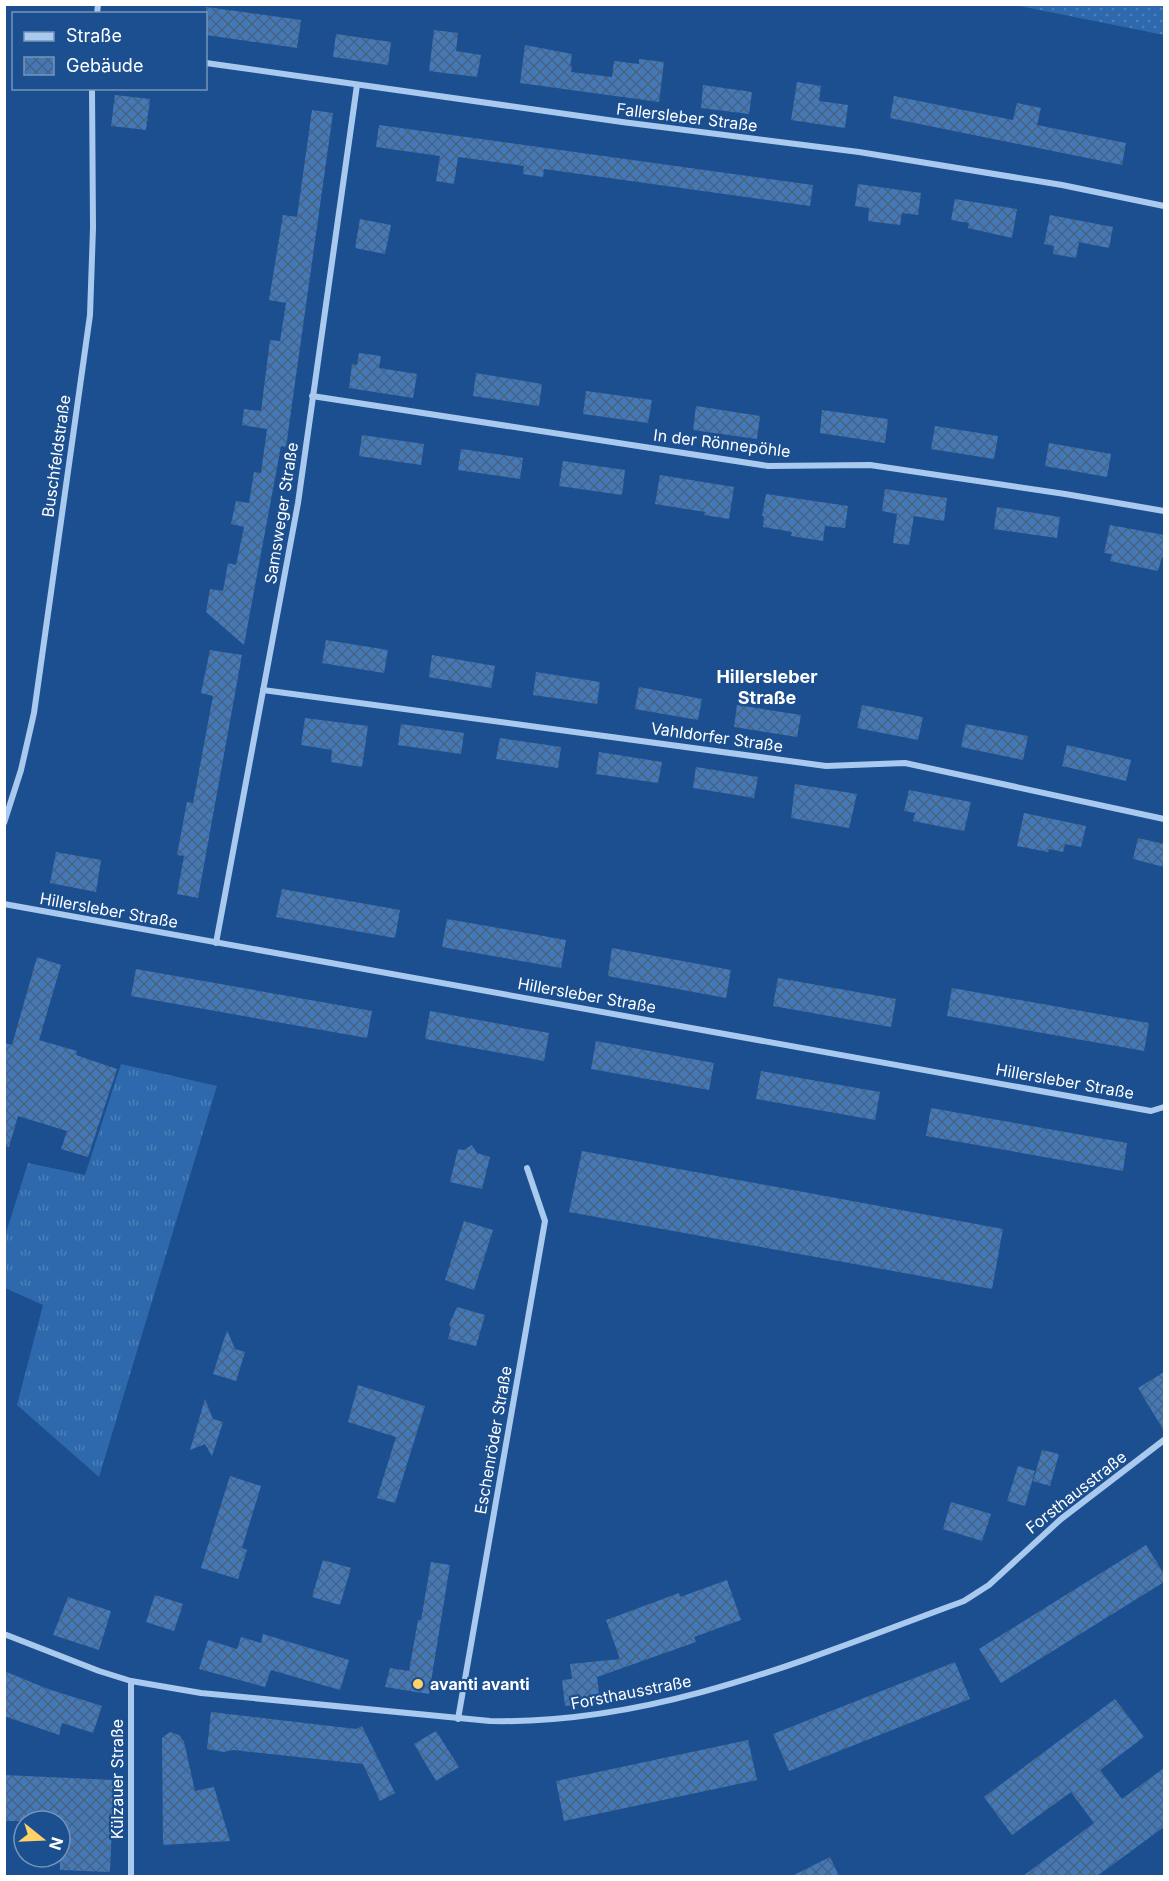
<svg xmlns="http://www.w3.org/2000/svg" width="1169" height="1881" viewBox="0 0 1169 1881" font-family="Inter,sans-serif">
	<defs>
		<pattern id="grass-tufts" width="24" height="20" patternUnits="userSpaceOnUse" patternTransform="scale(1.5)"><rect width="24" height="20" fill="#2e69ad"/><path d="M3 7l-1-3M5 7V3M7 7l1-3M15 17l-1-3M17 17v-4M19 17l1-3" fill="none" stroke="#4d80b9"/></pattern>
		<pattern id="garden-dots" width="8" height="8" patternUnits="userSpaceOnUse" patternTransform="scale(1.5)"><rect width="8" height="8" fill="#2e69ad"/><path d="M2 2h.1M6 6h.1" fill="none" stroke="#4d80b9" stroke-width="1.8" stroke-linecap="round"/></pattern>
		<pattern id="building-cross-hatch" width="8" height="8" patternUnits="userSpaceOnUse" patternTransform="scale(1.5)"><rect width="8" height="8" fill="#4478b7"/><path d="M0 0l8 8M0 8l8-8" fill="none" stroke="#486282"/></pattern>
	</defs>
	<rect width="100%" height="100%" fill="#1b4f8f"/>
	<!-- grass -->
	<polygon fill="url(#grass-tufts)" points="121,1064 217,1086 99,1477 17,1405 43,1305 5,1288 5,1236 28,1163 85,1175"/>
	<!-- garden -->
	<polygon fill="url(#garden-dots)" points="1015,5 1164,5 1164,35"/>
	<!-- building -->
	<g fill="url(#building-cross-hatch)">
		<polygon points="206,7 301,20 297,48 206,35"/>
		<polygon points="434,30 458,33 456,51 481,55 477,77 429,71"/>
		<polygon points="336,34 391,42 388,65 333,57"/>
		<polygon points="525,45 572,54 570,66 572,66 571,72 612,77 614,61 639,64 639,59 664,62 659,102 520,83"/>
		<polygon points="797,82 821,86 819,101 848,105 845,128 791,120"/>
		<polygon points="703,85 752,92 749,114 701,108"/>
		<polygon points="115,95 150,99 146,130 111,126"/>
		<polygon points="894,96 1013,120 1017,103 1041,108 1037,125 1126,143 1122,165 890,118"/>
		<polygon points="312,110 333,113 286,447 281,446 244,645 206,612 210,589 223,591 228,563 236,565 244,527 231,524 236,501 249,503 254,472 261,473 267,429 242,425 244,409 261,411 270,340 280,341 286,303 269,300 283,215 297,217"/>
		<polygon points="379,125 813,185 810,206 544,169 543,177 523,174 524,166 458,157 454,184 436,181 440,156 376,147"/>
		<polygon points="858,184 921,193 918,215 902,213 900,225 868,221 869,208 855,206"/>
		<polygon points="955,199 1017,209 1012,238 968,228 969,223 951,220"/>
		<polygon points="1050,215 1113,227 1109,248 1079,242 1076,258 1053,254 1054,246 1044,244"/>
		<polygon points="360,219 391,225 385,254 355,248"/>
		<polygon points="359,353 381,356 379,368 417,374 413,398 349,388 352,364 357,365"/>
		<polygon points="476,373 542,384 539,406 473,396"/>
		<polygon points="586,391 652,400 648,423 583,414"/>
		<polygon points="696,406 760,416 757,439 693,430"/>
		<polygon points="822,410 888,419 885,443 820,433"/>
		<polygon points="935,426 998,436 994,459 931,449"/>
		<polygon points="362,435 424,444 421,465 359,456"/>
		<polygon points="1049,443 1111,454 1107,477 1045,466"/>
		<polygon points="461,449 523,458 520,479 458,470"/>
		<polygon points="563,461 625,470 622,495 559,486"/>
		<polygon points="660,475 734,487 729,519 704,515 705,512 655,504"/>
		<polygon points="885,489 947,498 944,521 914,516 909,545 893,543 897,514 882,511"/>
		<polygon points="766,494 848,506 845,528 825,526 823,541 791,536 792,532 763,527 764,516 762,516"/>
		<polygon points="997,507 1060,517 1057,538 994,529"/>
		<polygon points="1110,525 1164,535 1164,557 1162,557 1158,571 1110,561 1112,554 1104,553"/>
		<polygon points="326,640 388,650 384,673 322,663"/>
		<polygon points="210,650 242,655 198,898 177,894 184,856 177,855 187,802 193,803 213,696 201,693"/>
		<polygon points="432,655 495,666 491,688 429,677"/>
		<polygon points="536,672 600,682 597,704 533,695"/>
		<polygon points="639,687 702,699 698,720 635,709"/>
		<polygon points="737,705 801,715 797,737 734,727"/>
		<polygon points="862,705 923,717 918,740 857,728"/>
		<polygon points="305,718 368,726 362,767 331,762 332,750 301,745"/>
		<polygon points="401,724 464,733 461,754 398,745"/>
		<polygon points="966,724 1028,736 1023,760 961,747"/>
		<polygon points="500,738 561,747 558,768 496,759"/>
		<polygon points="1067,745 1131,760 1126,781 1062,766"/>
		<polygon points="599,752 662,762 658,783 596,774"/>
		<polygon points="696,767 758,777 754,798 693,788"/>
		<polygon points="795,784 857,794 849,828 791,818"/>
		<polygon points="909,790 971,802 964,831 913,821 915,813 904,811"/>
		<polygon points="1024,813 1086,826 1081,847 1065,844 1063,852 1049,849 1048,852 1017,846"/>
		<polygon points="1138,838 1164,844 1164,867 1133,859"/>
		<polygon points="56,852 101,860 96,892 50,883"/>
		<polygon points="282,889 400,910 395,938 276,917"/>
		<polygon points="447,919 566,940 561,968 442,947"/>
		<polygon points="612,948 731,970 726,998 608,976"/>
		<polygon points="37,957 61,965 39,1040 77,1051 76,1055 117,1069 88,1157 61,1149 67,1131 18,1116 9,1147 4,1146 4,1043 12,1045"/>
		<polygon points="136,969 372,1011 367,1038 131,996"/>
		<polygon points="778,978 896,999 891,1027 773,1006"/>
		<polygon points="952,988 1149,1023 1144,1051 947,1016"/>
		<polygon points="430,1011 549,1033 544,1061 425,1039"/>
		<polygon points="596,1041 714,1063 709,1090 591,1069"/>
		<polygon points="761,1071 880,1092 875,1120 756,1099"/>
		<polygon points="931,1108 1127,1143 1123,1171 926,1136"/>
		<polygon points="472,1145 477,1153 490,1157 482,1189 450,1182 458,1149 464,1150"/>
		<polygon points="582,1151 1003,1229 992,1289 569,1212"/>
		<polygon points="464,1221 493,1230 474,1290 445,1280"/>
		<polygon points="457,1307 485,1315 476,1346 448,1339 451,1328 449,1325"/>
		<polygon points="227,1330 235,1349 245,1352 236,1381 213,1374"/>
		<polygon points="1164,1372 1164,1431 1138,1388"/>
		<polygon points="358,1385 425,1406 395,1503 377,1498 396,1437 348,1422"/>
		<polygon points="205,1399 213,1419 223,1422 212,1456 205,1444 190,1450"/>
		<polygon points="1042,1450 1059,1454 1050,1486 1033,1481"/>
		<polygon points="1018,1466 1035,1471 1025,1506 1007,1501"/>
		<polygon points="230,1476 261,1486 242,1548 247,1550 238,1579 201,1568"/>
		<polygon points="951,1502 991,1514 982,1541 943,1529"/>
		<polygon points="1146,1545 1164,1574 1164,1582 1001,1683 979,1649"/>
		<polygon points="323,1560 351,1568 340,1605 312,1597"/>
		<polygon points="431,1562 450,1565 429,1694 385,1687 390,1668 409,1671 418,1620 421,1620"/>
		<polygon points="727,1580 741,1620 694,1637 696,1642 597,1677 600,1702 565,1706 562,1680 572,1679 570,1664 620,1659 606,1620 679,1593 680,1597"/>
		<polygon points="155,1595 183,1604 174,1631 146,1622"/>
		<polygon points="68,1597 111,1611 99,1650 53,1635"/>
		<polygon points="263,1634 349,1660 340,1690 271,1670 265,1687 199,1669 208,1640 237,1649 241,1637 261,1643"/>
		<polygon points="955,1662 970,1699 789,1771 773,1734"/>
		<polygon points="4,1671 48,1689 102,1706 93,1733 62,1723 59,1735 4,1716"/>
		<polygon points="1115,1699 1144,1737 1100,1770 1122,1799 1164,1768 1164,1827 1097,1876 1023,1876 1094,1823 1071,1792 1012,1835 984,1797"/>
		<polygon points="211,1712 356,1729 362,1726 395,1793 380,1801 363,1764 233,1750 224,1752 207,1749"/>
		<polygon points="436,1731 459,1767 436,1781 414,1744"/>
		<polygon points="170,1732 179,1735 184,1742 195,1791 214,1787 230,1841 163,1845 162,1738"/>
		<polygon points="748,1740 757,1780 564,1821 556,1781"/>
		<polygon points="4,1775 114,1780 110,1872 60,1870 60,1821 4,1821"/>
		<polygon points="830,1857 839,1876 792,1876"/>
	</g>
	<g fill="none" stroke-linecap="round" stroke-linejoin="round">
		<!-- street -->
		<g stroke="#a9c9ee" stroke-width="6">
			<polyline points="97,14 98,4"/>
			<polyline points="206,63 622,122 859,152 1062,185 1164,206"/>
			<polyline points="312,396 768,466 870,465 1065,494 1164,511"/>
			<polyline points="263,690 826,766 905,763 1164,819"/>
			<polyline points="4,823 21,770 34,713 90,315 93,228 92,88"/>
			<polyline points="4,904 1151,1111 1164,1107"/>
			<polyline points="216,943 298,503 357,85"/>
			<path d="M4,1634L99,1671L131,1681L201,1693L490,1721C656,1725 811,1657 964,1601L989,1585L1061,1519L1164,1440"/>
			<polyline points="131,1681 131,1876"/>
			<polyline points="458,1719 545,1221 527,1168"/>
		</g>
	</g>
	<!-- markers -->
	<circle fill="#ffd166" stroke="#1b4f8f" stroke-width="2" cx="418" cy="1684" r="6"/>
	<g text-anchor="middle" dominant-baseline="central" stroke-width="4.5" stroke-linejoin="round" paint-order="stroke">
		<!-- street labels -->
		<g font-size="16" fill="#fff" stroke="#1b4f8f">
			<text transform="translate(687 117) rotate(7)">Fallersleber Straße</text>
			<text transform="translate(722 443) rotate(7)">In der Rönnepöhle</text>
			<text transform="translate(56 456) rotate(-82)">Buschfeldstraße</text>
			<text transform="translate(281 513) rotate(-81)">Samsweger Straße</text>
			<text transform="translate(717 737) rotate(8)">Vahldorfer Straße</text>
			<text transform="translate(109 910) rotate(10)">Hillersleber Straße</text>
			<text transform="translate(587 995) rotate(10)">Hillersleber Straße</text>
			<text transform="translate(1065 1081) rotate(10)">Hillersleber Straße</text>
			<text transform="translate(493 1440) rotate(-80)">Eschenröder Straße</text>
			<text transform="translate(1076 1492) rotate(-38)">Forsthausstraße</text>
			<text transform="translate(631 1692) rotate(-11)">Forsthausstraße</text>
			<text transform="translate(117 1779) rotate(-90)">Külzauer Straße</text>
		</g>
		<!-- poi labels -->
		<g font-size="16" font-weight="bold" fill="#fff" stroke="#1b4f8f" text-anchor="start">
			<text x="430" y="1684">avanti avanti</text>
		</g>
		<!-- neighbourhood labels -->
		<g font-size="18" font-weight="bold" fill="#fff" stroke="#1b4f8f">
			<text x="767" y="676">Hillersleber<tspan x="767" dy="21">Straße</tspan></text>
		</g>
	</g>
	<!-- border -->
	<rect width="1169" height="1881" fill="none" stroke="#ffffff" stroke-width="12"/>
	<!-- legend -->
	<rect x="12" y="12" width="195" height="78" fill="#1b4f8f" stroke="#7695bc" stroke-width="1.5"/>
	<rect x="24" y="32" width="30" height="9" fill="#a9c9ee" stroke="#7695bc" stroke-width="1.5"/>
	<text x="66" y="42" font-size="18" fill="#ffffff">Straße</text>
	<rect x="24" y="57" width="30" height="18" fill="url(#building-cross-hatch)" stroke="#7695bc" stroke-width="1.5"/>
	<text x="66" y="72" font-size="18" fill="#ffffff">Gebäude</text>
	<!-- north arrow -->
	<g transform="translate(42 1839) rotate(108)"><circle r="28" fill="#1b4f8f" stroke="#7695bc" stroke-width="1.5"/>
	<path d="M0-4.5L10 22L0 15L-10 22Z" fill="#ffd166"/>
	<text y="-9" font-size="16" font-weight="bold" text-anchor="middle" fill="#ffffff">N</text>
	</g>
</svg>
